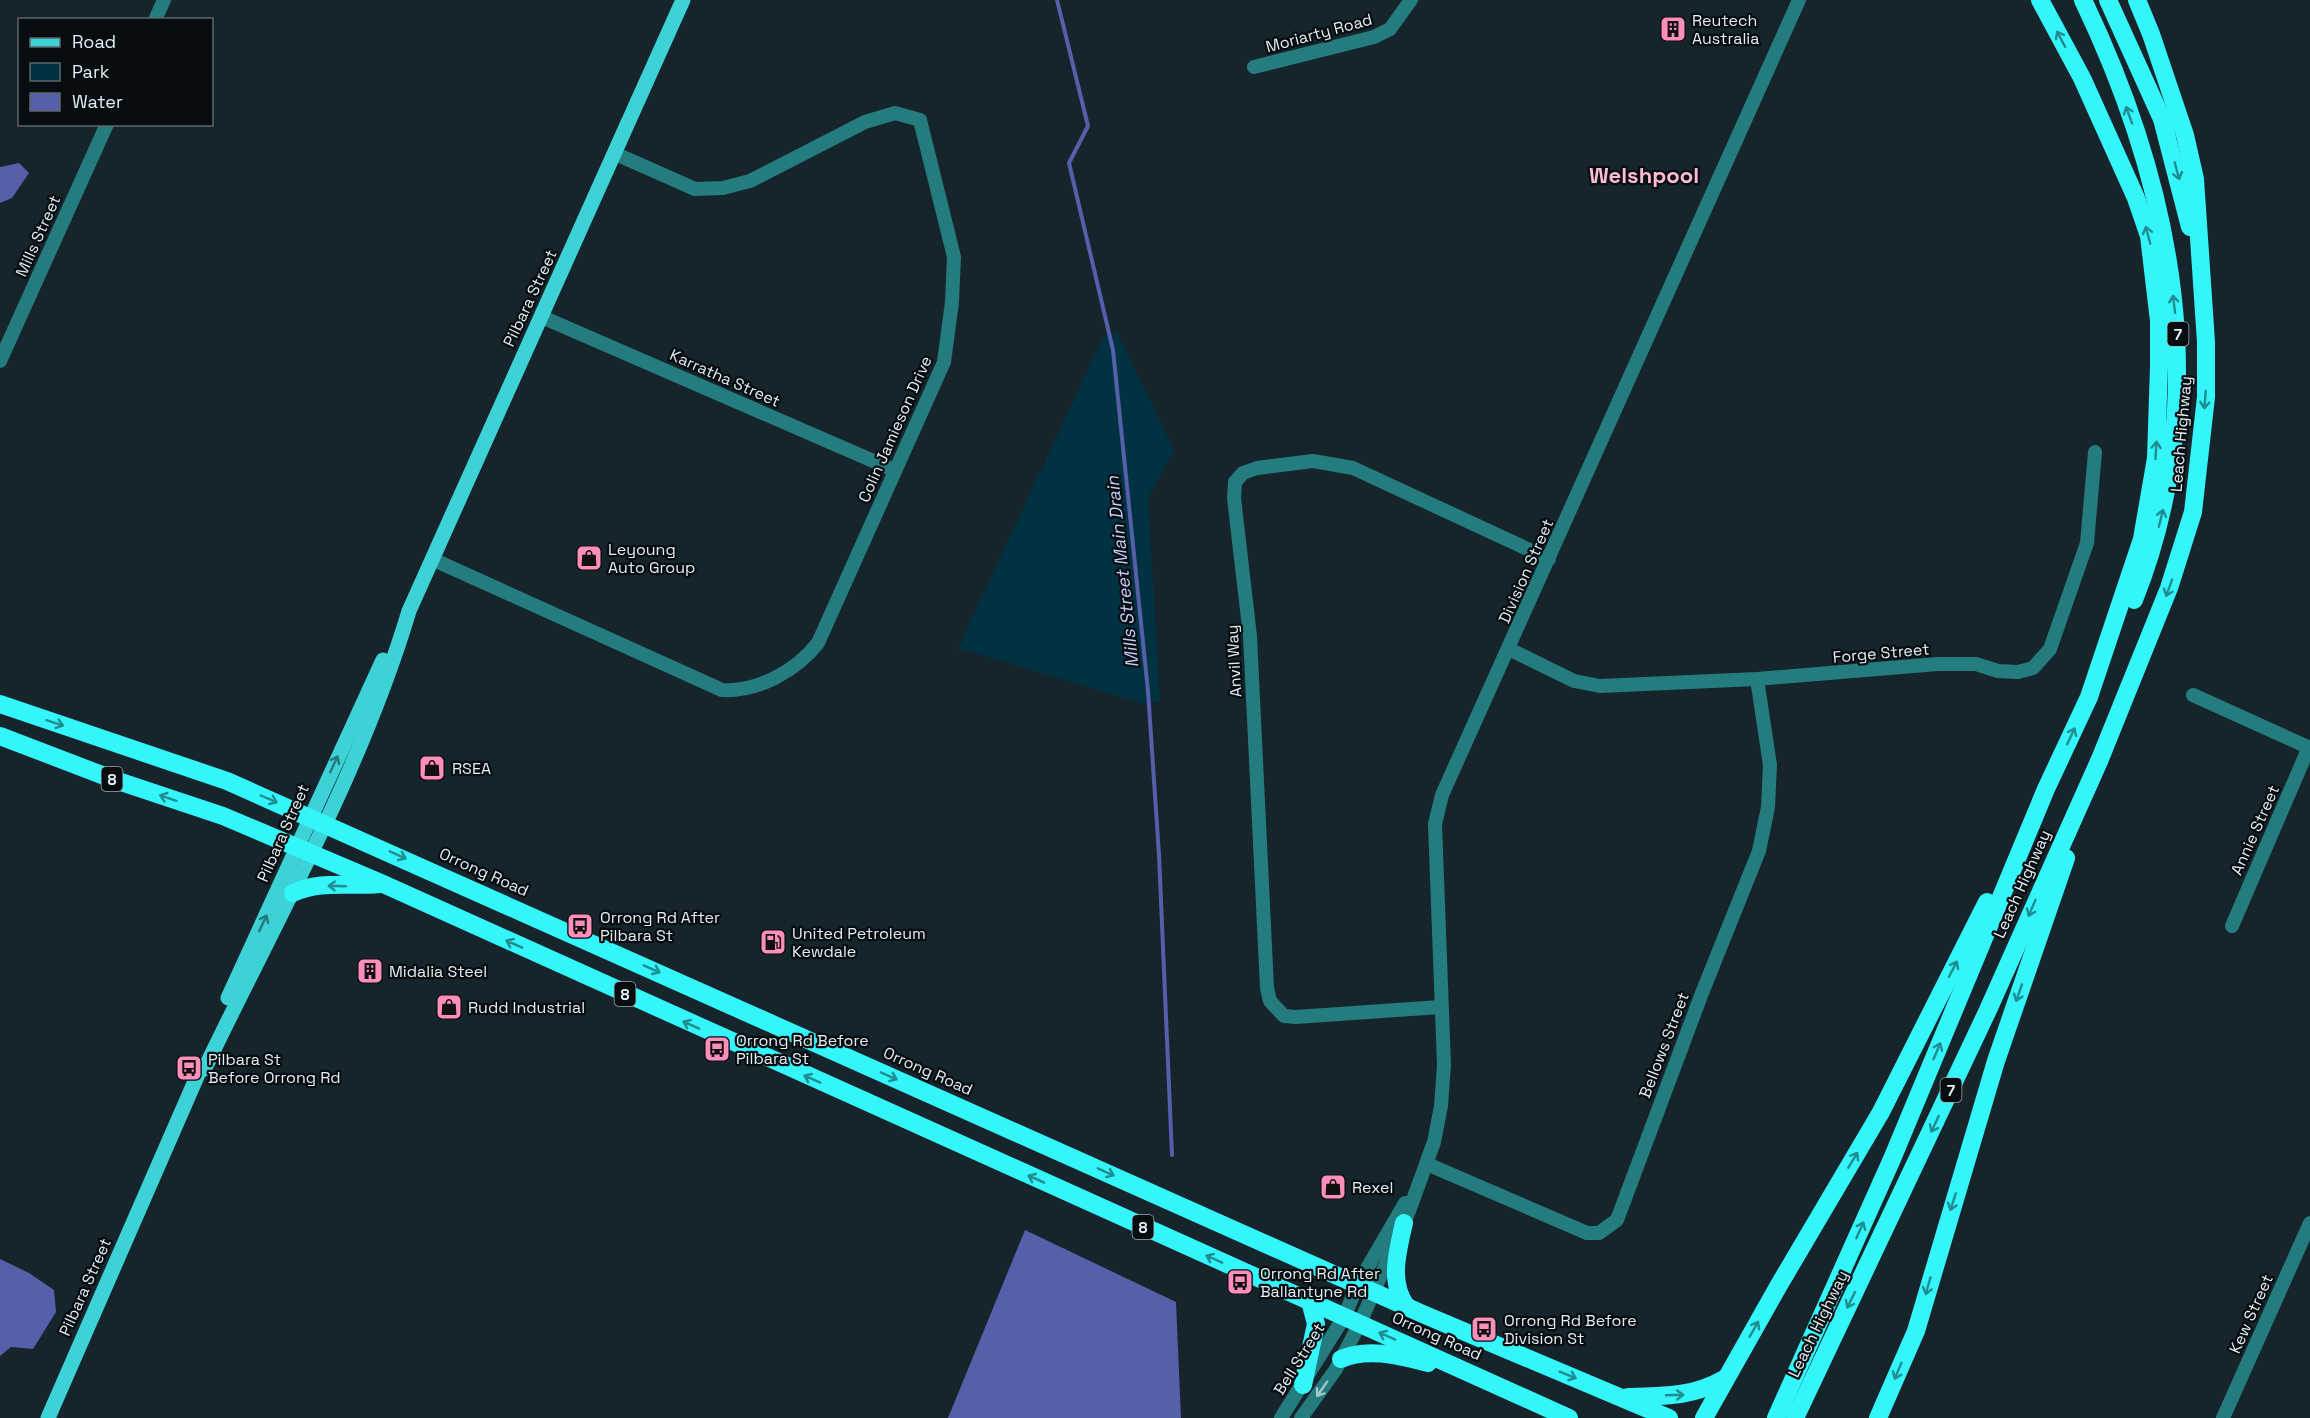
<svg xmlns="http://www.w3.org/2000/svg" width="2310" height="1418" viewBox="0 0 2310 1418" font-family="'Space Grotesk',sans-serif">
	<rect width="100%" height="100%" fill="#15252b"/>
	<!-- green -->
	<polygon fill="#003241" points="1117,332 1174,450 1148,498 1160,702 1142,703 958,648 1104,335"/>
	<!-- water -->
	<g fill="#565faa">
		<polygon points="19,163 29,173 12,198 0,203 0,167"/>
		<polygon points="1025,1230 1176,1302 1181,1418 948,1418"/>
		<polygon points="0,1259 29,1273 54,1290 56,1312 33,1349 11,1347 0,1356"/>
	</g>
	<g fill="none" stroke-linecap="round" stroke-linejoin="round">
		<!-- stream -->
		<polyline stroke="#565faa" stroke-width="4" points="1057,0 1088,126 1069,163 1113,350 1148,691 1159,855 1172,1155"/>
		<!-- minor -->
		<g stroke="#247c7e" stroke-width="14">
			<polyline points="155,20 164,0"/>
			<polyline points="1254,67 1374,37 1390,29 1411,0"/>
			<polyline points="542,317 894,470"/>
			<polyline points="0,361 107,124"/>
			<path d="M432,559L722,690C758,692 796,671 818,643L944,362L952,302L954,257L920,120L895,113L865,122L750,181L723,188L695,189L616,154"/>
			<polyline points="1509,649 1574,681 1600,686 1757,679 1938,664 1976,664 1998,671 2018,672 2033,668 2050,649 2087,543 2095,452"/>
			<polyline points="2193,695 2310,748"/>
			<polyline points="2232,926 2309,747"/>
			<polyline points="1440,1007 1296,1017 1284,1016 1270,1001 1267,988 1250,636 1234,498 1235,482 1243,473 1257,468 1313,461 1353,468 1549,559"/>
			<polyline points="1427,1164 1587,1233 1599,1233 1617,1220 1702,993 1759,851 1768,807 1770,765 1757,679"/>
			<polyline points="1281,1418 1344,1317 1358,1284 1405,1203"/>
			<polyline points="1301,1418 1336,1369 1360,1323 1409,1211 1434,1142 1441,1106 1444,1065 1435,824 1442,795 1799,0"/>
			<polyline points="2223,1418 2310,1223"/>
		</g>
		<!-- major -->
		<g stroke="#3cd2d6" stroke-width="15">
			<polyline points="228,998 383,660"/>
			<path d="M48,1418L199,1072L205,1068C277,918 361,771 409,611L683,0"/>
		</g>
		<!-- highway -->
		<g stroke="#33f5fa" stroke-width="18">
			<path d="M2083,0C2174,190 2214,399 2134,600"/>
			<polyline points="2108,0 2162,119 2190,227"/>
			<polyline points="0,704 227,781 1425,1315 1669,1418"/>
			<polyline points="0,736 115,780 223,816 381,883 1569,1418"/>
			<path d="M293,893C320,880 350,887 379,884"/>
			<path d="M1404,1223C1398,1250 1388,1283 1407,1307"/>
			<path d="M1341,1359C1368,1347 1400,1356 1428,1363"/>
			<polyline points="1303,1385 1316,1324 1310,1301"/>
			<path d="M1628,1397C1663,1396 1693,1397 1724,1379"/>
			<polyline points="1704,1418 1779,1285 1881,1112 1987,902"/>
			<polyline points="1776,1418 1892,1159 2046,789 2089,697 2142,539 2156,458 2159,366 2159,321 2149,236 2136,198 2082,78 2040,0"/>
			<polyline points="1795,1418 1988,1010 2100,759 2169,588 2193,512 2206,397 2206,342 2195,179 2185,135 2151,34 2137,0"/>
			<polyline points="1878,1418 1916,1331 1996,1061 2066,858"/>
		</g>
	</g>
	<!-- one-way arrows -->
	<defs><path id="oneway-shaft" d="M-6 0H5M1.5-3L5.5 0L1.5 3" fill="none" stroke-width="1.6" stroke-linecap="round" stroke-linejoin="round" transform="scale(1.5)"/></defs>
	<g stroke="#1f8d91">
		<use href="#oneway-shaft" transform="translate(2061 39) rotate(-118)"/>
		<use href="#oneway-shaft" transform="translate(2129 115) rotate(-110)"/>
		<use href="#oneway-shaft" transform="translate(2177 171) rotate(75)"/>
		<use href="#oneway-shaft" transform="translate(2148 235) rotate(-105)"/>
		<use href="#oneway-shaft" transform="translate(2174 304) rotate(-97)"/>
		<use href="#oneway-shaft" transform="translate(2205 400) rotate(95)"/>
		<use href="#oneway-shaft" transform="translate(2156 450) rotate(-87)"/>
		<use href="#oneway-shaft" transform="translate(2161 518) rotate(-76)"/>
		<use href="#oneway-shaft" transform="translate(2169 588) rotate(110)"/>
		<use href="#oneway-shaft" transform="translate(55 723) rotate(18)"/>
		<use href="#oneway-shaft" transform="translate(2071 736) rotate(-65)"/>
		<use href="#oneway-shaft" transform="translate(168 798) rotate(-161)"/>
		<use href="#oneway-shaft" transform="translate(269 799) rotate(23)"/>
		<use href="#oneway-shaft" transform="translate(398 855) rotate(24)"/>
		<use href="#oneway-shaft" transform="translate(337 886) rotate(-178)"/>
		<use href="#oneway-shaft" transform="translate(2032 908) rotate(113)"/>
		<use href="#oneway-shaft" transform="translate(514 944) rotate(-156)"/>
		<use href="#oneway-shaft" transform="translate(652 969) rotate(24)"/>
		<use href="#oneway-shaft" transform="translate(1953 969) rotate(-63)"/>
		<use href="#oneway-shaft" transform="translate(2019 993) rotate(109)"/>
		<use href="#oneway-shaft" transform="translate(691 1025) rotate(-156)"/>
		<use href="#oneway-shaft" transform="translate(1937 1051) rotate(-67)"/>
		<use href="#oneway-shaft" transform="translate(889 1076) rotate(24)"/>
		<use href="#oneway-shaft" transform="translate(812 1079) rotate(-156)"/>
		<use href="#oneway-shaft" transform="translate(1935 1124) rotate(115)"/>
		<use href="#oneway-shaft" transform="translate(1853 1160) rotate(-59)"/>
		<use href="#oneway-shaft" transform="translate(1106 1172) rotate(24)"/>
		<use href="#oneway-shaft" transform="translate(1036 1179) rotate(-156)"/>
		<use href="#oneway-shaft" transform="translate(1953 1202) rotate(108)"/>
		<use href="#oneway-shaft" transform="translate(1860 1230) rotate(-66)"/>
		<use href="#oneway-shaft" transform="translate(1214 1259) rotate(-156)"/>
		<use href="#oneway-shaft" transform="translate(1928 1286) rotate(106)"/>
		<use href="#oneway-shaft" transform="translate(1851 1300) rotate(116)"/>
		<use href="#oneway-shaft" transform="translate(1754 1329) rotate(-60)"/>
		<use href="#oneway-shaft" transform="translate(1387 1336) rotate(-156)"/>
		<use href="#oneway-shaft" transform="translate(1898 1371) rotate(113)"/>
		<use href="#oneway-shaft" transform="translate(1568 1375) rotate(22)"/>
		<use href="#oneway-shaft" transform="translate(1675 1395) rotate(-2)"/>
	</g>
	<g stroke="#24797d">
		<use href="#oneway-shaft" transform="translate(334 764) rotate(-65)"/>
		<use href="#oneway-shaft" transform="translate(263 923) rotate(-65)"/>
	</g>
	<use stroke="#a1c6c9" href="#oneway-shaft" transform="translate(1322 1389) rotate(125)"/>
	<!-- icons -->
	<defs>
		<g id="building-square" transform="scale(1.35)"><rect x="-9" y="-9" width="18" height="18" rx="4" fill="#fe8ebc" stroke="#070d10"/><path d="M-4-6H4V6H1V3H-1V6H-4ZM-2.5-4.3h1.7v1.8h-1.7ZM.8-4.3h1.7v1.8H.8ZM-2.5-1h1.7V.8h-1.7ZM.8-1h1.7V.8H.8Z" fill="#111"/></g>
		<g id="shop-square" transform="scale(1.35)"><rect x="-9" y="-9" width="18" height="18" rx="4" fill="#fe8ebc" stroke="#070d10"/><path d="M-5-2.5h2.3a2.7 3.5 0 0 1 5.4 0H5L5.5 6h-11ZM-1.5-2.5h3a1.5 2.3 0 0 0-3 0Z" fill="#111"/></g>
		<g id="bus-square" transform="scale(1.35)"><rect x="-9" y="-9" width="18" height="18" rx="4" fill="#fe8ebc" stroke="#070d10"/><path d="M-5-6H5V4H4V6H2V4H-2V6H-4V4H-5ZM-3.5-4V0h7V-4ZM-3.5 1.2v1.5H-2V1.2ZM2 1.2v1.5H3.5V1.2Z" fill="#111"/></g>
		<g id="fuel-square" transform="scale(1.35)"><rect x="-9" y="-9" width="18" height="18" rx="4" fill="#fe8ebc" stroke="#070d10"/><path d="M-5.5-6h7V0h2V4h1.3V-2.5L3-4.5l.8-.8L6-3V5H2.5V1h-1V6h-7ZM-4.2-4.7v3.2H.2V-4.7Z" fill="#111"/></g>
	</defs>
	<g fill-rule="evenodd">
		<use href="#building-square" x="1673" y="29"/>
		<use href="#shop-square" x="589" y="558"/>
		<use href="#shop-square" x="432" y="768"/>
		<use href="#bus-square" x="580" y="926"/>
		<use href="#fuel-square" x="773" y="942"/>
		<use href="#building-square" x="370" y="971"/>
		<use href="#shop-square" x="449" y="1007"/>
		<use href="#bus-square" x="717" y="1049"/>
		<use href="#bus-square" x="189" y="1068"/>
		<use href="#shop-square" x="1333" y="1187"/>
		<use href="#bus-square" x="1240" y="1282"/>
		<use href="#bus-square" x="1484" y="1329"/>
	</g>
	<g text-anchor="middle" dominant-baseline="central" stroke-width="4.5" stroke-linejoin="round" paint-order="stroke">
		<!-- shield labels -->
		<g fill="#070d10" stroke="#a2aaae" stroke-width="1.5">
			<rect x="2167.5" y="322" width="21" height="24" rx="4.5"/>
			<rect x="101.5" y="767" width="21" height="24" rx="4.5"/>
			<rect x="614.5" y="982" width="21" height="24" rx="4.5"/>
			<rect x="1940.5" y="1078" width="21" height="24" rx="4.5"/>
			<rect x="1132.5" y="1215" width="21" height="24" rx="4.5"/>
		</g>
		<g font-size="15" font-weight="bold" fill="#e4eef2">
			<text x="2178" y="334">7</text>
			<text x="112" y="779">8</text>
			<text x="625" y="994">8</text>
			<text x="1951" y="1090">7</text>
			<text x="1143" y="1227">8</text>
		</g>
		<!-- poi labels -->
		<g font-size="16" fill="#e4eef2" stroke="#070d10" text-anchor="start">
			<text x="1692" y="20">Reutech<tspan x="1692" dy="18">Australia</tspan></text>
			<text x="608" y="549">Leyoung<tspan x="608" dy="18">Auto Group</tspan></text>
			<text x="452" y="768">RSEA</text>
			<text x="600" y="917">Orrong Rd After<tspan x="600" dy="18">Pilbara St</tspan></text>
			<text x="792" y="933">United Petroleum<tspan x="792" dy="18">Kewdale</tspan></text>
			<text x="389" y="971">Midalia Steel</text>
			<text x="468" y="1007">Rudd Industrial</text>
			<text x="736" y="1040">Orrong Rd Before<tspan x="736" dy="18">Pilbara St</tspan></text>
			<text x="208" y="1059">Pilbara St<tspan x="208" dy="18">Before Orrong Rd</tspan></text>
			<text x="1352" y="1187">Rexel</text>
			<text x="1260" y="1273">Orrong Rd After<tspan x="1260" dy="18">Ballantyne Rd</tspan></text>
			<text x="1504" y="1320">Orrong Rd Before<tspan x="1504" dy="18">Division St</tspan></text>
		</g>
		<!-- street labels -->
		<g font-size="16" fill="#e4eef2" stroke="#070d10">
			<text transform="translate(1319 33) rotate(-15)">Moriarty Road</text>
			<text transform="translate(38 236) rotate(-66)">Mills Street</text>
			<text transform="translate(530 298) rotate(-65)">Pilbara Street</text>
			<text transform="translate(725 378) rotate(24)">Karratha Street</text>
			<text transform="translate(895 429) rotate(-66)">Colin Jamieson Drive</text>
			<text transform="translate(2181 434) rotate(-85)">Leach Highway</text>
			<text transform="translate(1526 571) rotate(-66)">Division Street</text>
			<text transform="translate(1881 653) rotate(-5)">Forge Street</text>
			<text transform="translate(1234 661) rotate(-93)">Anvil Way</text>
			<text transform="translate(2255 830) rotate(-66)">Annie Street</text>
			<text transform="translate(283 833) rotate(-66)">Pilbara Street</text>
			<text transform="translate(484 872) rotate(24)">Orrong Road</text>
			<text transform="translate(2022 884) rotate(-66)">Leach Highway</text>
			<text transform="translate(1664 1045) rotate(-69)">Bellows Street</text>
			<text transform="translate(928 1071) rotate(24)">Orrong Road</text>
			<text transform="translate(85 1287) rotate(-66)">Pilbara Street</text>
			<text transform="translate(2251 1314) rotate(-66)">Kew Street</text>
			<text transform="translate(1818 1324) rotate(-64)">Leach Highway</text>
			<text transform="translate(1437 1336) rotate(24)">Orrong Road</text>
			<text transform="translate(1299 1359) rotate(-58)">Bell Street</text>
		</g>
		<!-- water labels -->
		<g font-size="18" font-style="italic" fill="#c6cef8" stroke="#070d10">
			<text transform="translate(1122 572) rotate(-96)">Mills Street Main Drain</text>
		</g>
		<!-- district labels -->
		<g font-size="22" font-weight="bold" fill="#fdbcd4" stroke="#070d10">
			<text x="1644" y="175">Welshpool</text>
		</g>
	</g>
	<!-- legend -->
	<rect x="18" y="18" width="195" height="108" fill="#070d10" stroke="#5f676a" stroke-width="1.5"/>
	<rect x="30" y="38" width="30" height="9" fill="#3cd2d6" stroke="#5f676a" stroke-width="1.5"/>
	<text x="72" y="48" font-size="18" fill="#e4eef2">Road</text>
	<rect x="30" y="63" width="30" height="18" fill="#003241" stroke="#5f676a" stroke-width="1.5"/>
	<text x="72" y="78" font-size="18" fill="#e4eef2">Park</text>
	<rect x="30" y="93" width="30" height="18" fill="#565faa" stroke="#5f676a" stroke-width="1.5"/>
	<text x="72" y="108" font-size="18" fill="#e4eef2">Water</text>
</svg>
